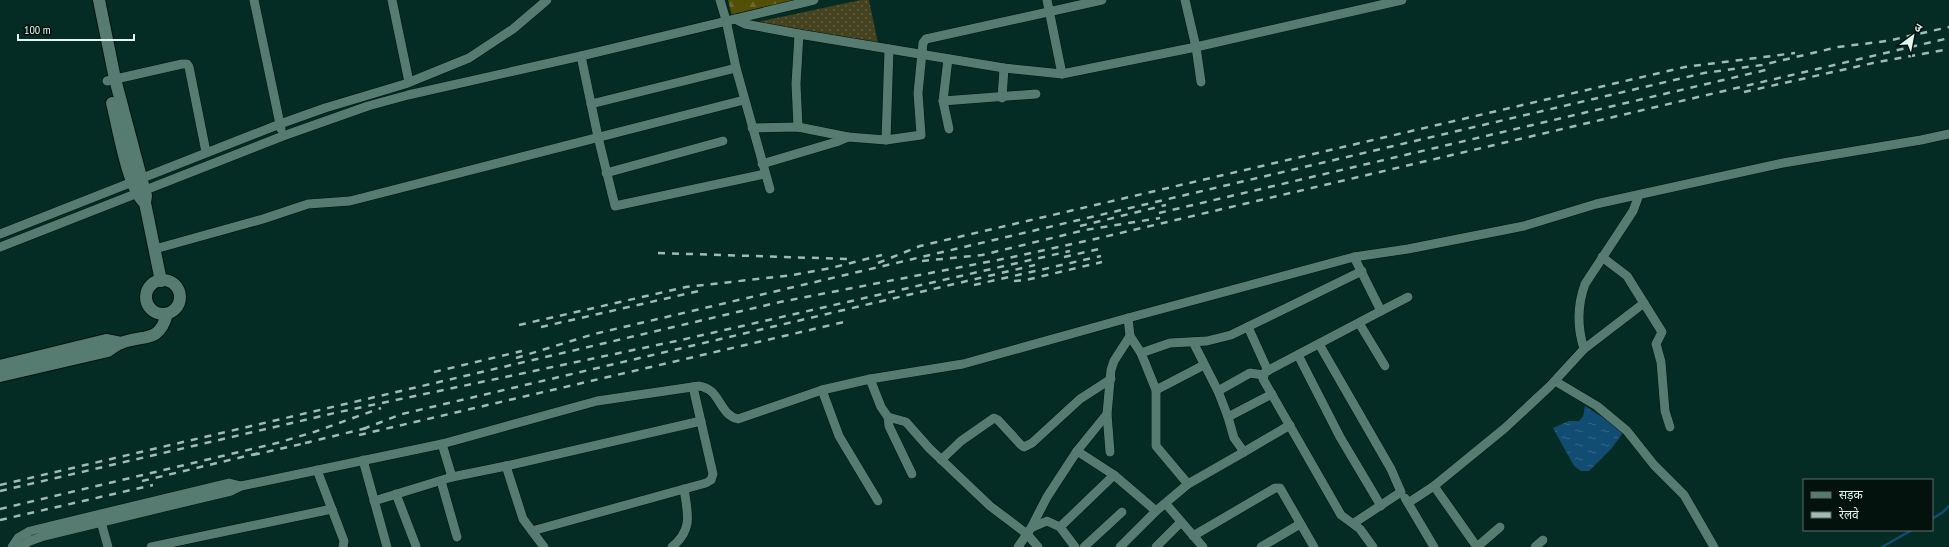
<svg xmlns="http://www.w3.org/2000/svg" width="1949" height="547" viewBox="0 0 1949 547" font-family="'PT Sans Narrow','Noto Sans Devanagari',sans-serif">
	<defs>
		<pattern id="grass-dots" width="8" height="8" patternUnits="userSpaceOnUse"><rect width="8" height="8" fill="#44421f"/><path d="M2 2h.1M6 6h.1" fill="none" stroke="#5f5e40" stroke-width="1.8" stroke-linecap="round"/></pattern>
		<pattern id="forest-firs" width="22" height="20" patternUnits="userSpaceOnUse"><rect width="22" height="20" fill="#524f07"/><path d="M5 1l3.5 6h-7zM16 11l3.5 6h-7z" fill="#6b692b"/></pattern>
		<pattern id="water-ripples" width="26" height="14" patternUnits="userSpaceOnUse"><rect width="26" height="14" fill="#114c72"/><path d="M2 4q2-2 4 0t4 0M15 11q2-2 4 0t4 0" fill="none" stroke="#336686"/></pattern>
	</defs>
	<rect width="100%" height="100%" fill="#052c24"/>
	<!-- grass -->
	<polygon fill="url(#grass-dots)" points="861,0 869,0 879,48 739,26"/>
	<!-- forest -->
	<polygon fill="url(#forest-firs)" points="728,0 812,0 733,20"/>
	<!-- water -->
	<polygon fill="url(#water-ripples)" points="1585,406 1619,428 1622,434 1611,449 1589,471 1581,471 1574,466 1553,428 1569,421 1579,421 1583,417"/>
	<g fill="none" stroke-linecap="round" stroke-linejoin="round">
		<!-- stream -->
		<g stroke="#114c72" stroke-width="2.5">
			<polyline points="1932,519 1943,512 1949,506"/>
			<polyline points="1882,547 1912,530"/>
		</g>
		<!-- street casing -->
		<g stroke="#00130d" stroke-width="10">
			<g id="street">
				<polyline points="254,0 281,129"/>
				<polyline points="392,0 409,82"/>
				<polyline points="720,0 726,20 736,68 770,189"/>
				<polyline points="1047,0 1062,74"/>
				<polyline points="1185,0 1196,47 1201,82"/>
				<polyline points="735,19 745,24 799,34 1004,68 1062,74 1196,47 1402,0"/>
				<polyline points="581,56 598,137 615,206 765,174"/>
				<polyline points="948,59 943,101 949,129"/>
				<polyline points="107,81 182,64 187,64 189,67 206,152"/>
				<polyline points="1002,98 1004,68"/>
				<polyline points="943,101 1036,94"/>
				<polyline points="591,104 736,68"/>
				<polyline points="798,127 796,84 799,34"/>
				<polyline points="752,128 798,127 848,137"/>
				<polyline points="886,140 889,49"/>
				<polyline points="762,164 836,142 848,137 886,140 921,135 918,93 923,43 926,39 1102,0"/>
				<polyline points="606,173 723,141"/>
				<polyline points="0,234 280,124 325,108 405,84 469,58 513,29 547,0"/>
				<polyline points="0,247 283,136 368,106 408,95 581,56 814,0"/>
				<polyline points="155,249 263,219 308,204 350,201 744,100"/>
				<polyline points="1354,257 1381,311 1265,372 1263,379 1341,515 1360,529 1373,547"/>
				<polyline points="1602,257 1627,276 1662,332 1656,344 1661,362 1665,411 1670,427"/>
				<polyline points="1381,311 1408,297"/>
				<polyline points="1128,318 1354,257 1408,249 1524,226 1596,204 1783,163 1921,140 1949,134"/>
				<polyline points="1359,323 1385,366"/>
				<polyline points="1248,327 1268,371"/>
				<polyline points="1130,336 1141,353 1156,390 1156,446 1188,484 1156,511"/>
				<polyline points="1193,342 1218,391 1228,417"/>
				<polyline points="1319,344 1391,469 1401,492 1354,523"/>
				<path d="M1584,349C1577,327 1577,306 1585,284L1633,211L1639,195"/>
				<polyline points="1141,353 1170,343 1207,341 1231,335 1362,271"/>
				<polyline points="1298,355 1340,437 1381,506"/>
				<polyline points="870,379 881,407 888,417 906,422 929,448 970,487 990,506 1027,534 1038,547"/>
				<polyline points="1555,381 1597,406 1627,431 1654,465 1684,495 1714,547"/>
				<polyline points="822,390 839,436 878,501"/>
				<polyline points="1156,390 1204,365"/>
				<polyline points="1218,391 1250,373 1263,375"/>
				<polyline points="1107,414 1110,452"/>
				<polyline points="888,417 889,426 912,474"/>
				<polyline points="442,444 452,477 506,466 523,519 544,547"/>
				<polyline points="1077,451 1114,475 1156,511 1120,547"/>
				<polyline points="1244,452 1290,425"/>
				<polyline points="363,460 387,547"/>
				<polyline points="941,460 961,441 994,418 998,420 1021,445 1024,447 1032,443 1080,399 1111,379"/>
				<polyline points="506,466 701,421"/>
				<polyline points="317,470 344,541 343,547"/>
				<polyline points="441,481 457,537"/>
				<polyline points="1188,484 1244,452 1234,438 1228,417 1272,394"/>
				<polyline points="1434,486 1477,547"/>
				<polyline points="396,494 416,546"/>
				<polyline points="1405,498 1434,547"/>
				<polyline points="374,501 452,477"/>
				<polyline points="1408,503 1434,486 1505,428 1550,386 1584,349 1644,303"/>
				<polyline points="1166,504 1203,547"/>
				<polyline points="101,522 108,547"/>
				<polyline points="1060,527 1114,475"/>
				<polyline points="532,531 684,489"/>
				<polyline points="1193,536 1275,488 1280,488 1314,547"/>
				<polyline points="12,547 18,538 30,531 229,483 241,486"/>
				<path d="M20,547L30,541L44,536L231,491L241,486L442,444L597,401L699,386C721,389 718,414 738,419L822,390L870,379L963,364L1128,318L1130,336L1114,361L1111,370L1107,414L1077,451L1047,497L1031,528"/>
				<polyline points="151,547 332,509"/>
				<path d="M672,547C693,529 688,515 684,489L706,483L711,480L713,474L693,387"/>
				<polyline points="1018,547 1031,528 1047,521 1060,527 1075,547"/>
				<polyline points="1084,547 1122,512"/>
				<polyline points="1156,547 1181,522"/>
				<polyline points="1261,547 1300,524"/>
				<polyline points="1477,547 1500,527"/>
				<polyline points="1535,547 1543,540"/>
			</g>
		</g>
		<!-- secondary casing -->
		<g stroke="#00130d" stroke-width="14">
			<g id="secondary">
				<polyline points="99,0 115,79 146,196 145,203 161,281"/>
				<path d="M112,103C118,126 128,190 145,203"/>
				<circle cx="163" cy="297" r="17"/>
				<polyline points="0,366 106,340 121,343"/>
				<path d="M0,376L108,351C112,348 116,345 121,343C144,334 159,344 167,314"/>
			</g>
		</g>
		<!-- street -->
		<use href="#street" stroke="#567b70" stroke-width="9"/>
		<!-- secondary -->
		<use href="#secondary" stroke="#567b70" stroke-width="12"/>
		<!-- rail -->
		<g stroke="#a1bbb4" stroke-width="2.5" stroke-dasharray="7 7" stroke-linecap="butt">
			<polyline points="1744,92 1873,63 1949,49"/>
			<polyline points="1159,213 1770,69"/>
			<polyline points="1080,226 1166,205"/>
			<polyline points="658,253 848,259"/>
			<polyline points="1064,257 1099,249"/>
			<polyline points="922,261 982,255 1085,230 1160,218"/>
			<polyline points="878,263 920,246 1685,67 1795,53"/>
			<polyline points="1014,281 1026,280 1102,262"/>
			<polyline points="974,285 1101,256"/>
			<polyline points="519,325 686,287 793,275 831,268 882,255"/>
			<polyline points="541,327 699,291"/>
			<polyline points="516,358 594,334 1704,73 1762,65 1838,47 1887,41 1949,27"/>
			<polyline points="434,372 522,351"/>
			<polyline points="363,429 402,414 1035,265"/>
			<polyline points="359,435 844,322"/>
			<polyline points="305,443 367,428"/>
			<polyline points="253,455 310,442"/>
			<polyline points="142,481 259,453"/>
			<polyline points="0,485 780,302 1008,258 1095,239 1949,38"/>
			<polyline points="0,491 339,412 681,340 1070,251"/>
			<polyline points="0,509 277,443 314,432 381,408"/>
			<polyline points="0,520 153,485"/>
		</g>
	</g>
	<!-- legend -->
	<rect x="1803" y="479" width="130" height="52" fill="#04120e" stroke="#5c6d68"/>
	<rect x="1811" y="492" width="20" height="6" fill="#567b70" stroke="#5c6d68"/>
	<text x="1839" y="499" font-size="12" fill="#e1f6ef">सड़क</text>
	<rect x="1811" y="512" width="20" height="6" fill="#a1bbb4" stroke="#5c6d68"/>
	<text x="1839" y="519" font-size="12" fill="#e1f6ef">रेलवे</text>
	<!-- north arrow -->
	<g transform="translate(1913 36) rotate(32)" stroke="#04120e" stroke-width="3" paint-order="stroke">
	<path d="M0-3L7 15L0 10L-7 15Z" fill="#e1f6ef"/>
	<text y="-6" font-size="11" font-weight="bold" text-anchor="middle" fill="#e1f6ef">उ</text>
	</g>
	<!-- scale -->
	<path d="M18 34v6h116v-6" fill="none" stroke="#e1f6ef" stroke-width="2"/>
	<text x="24" y="34" font-size="12" fill="#e1f6ef" stroke="#04120e" stroke-width="3" paint-order="stroke">100 m</text>
</svg>
